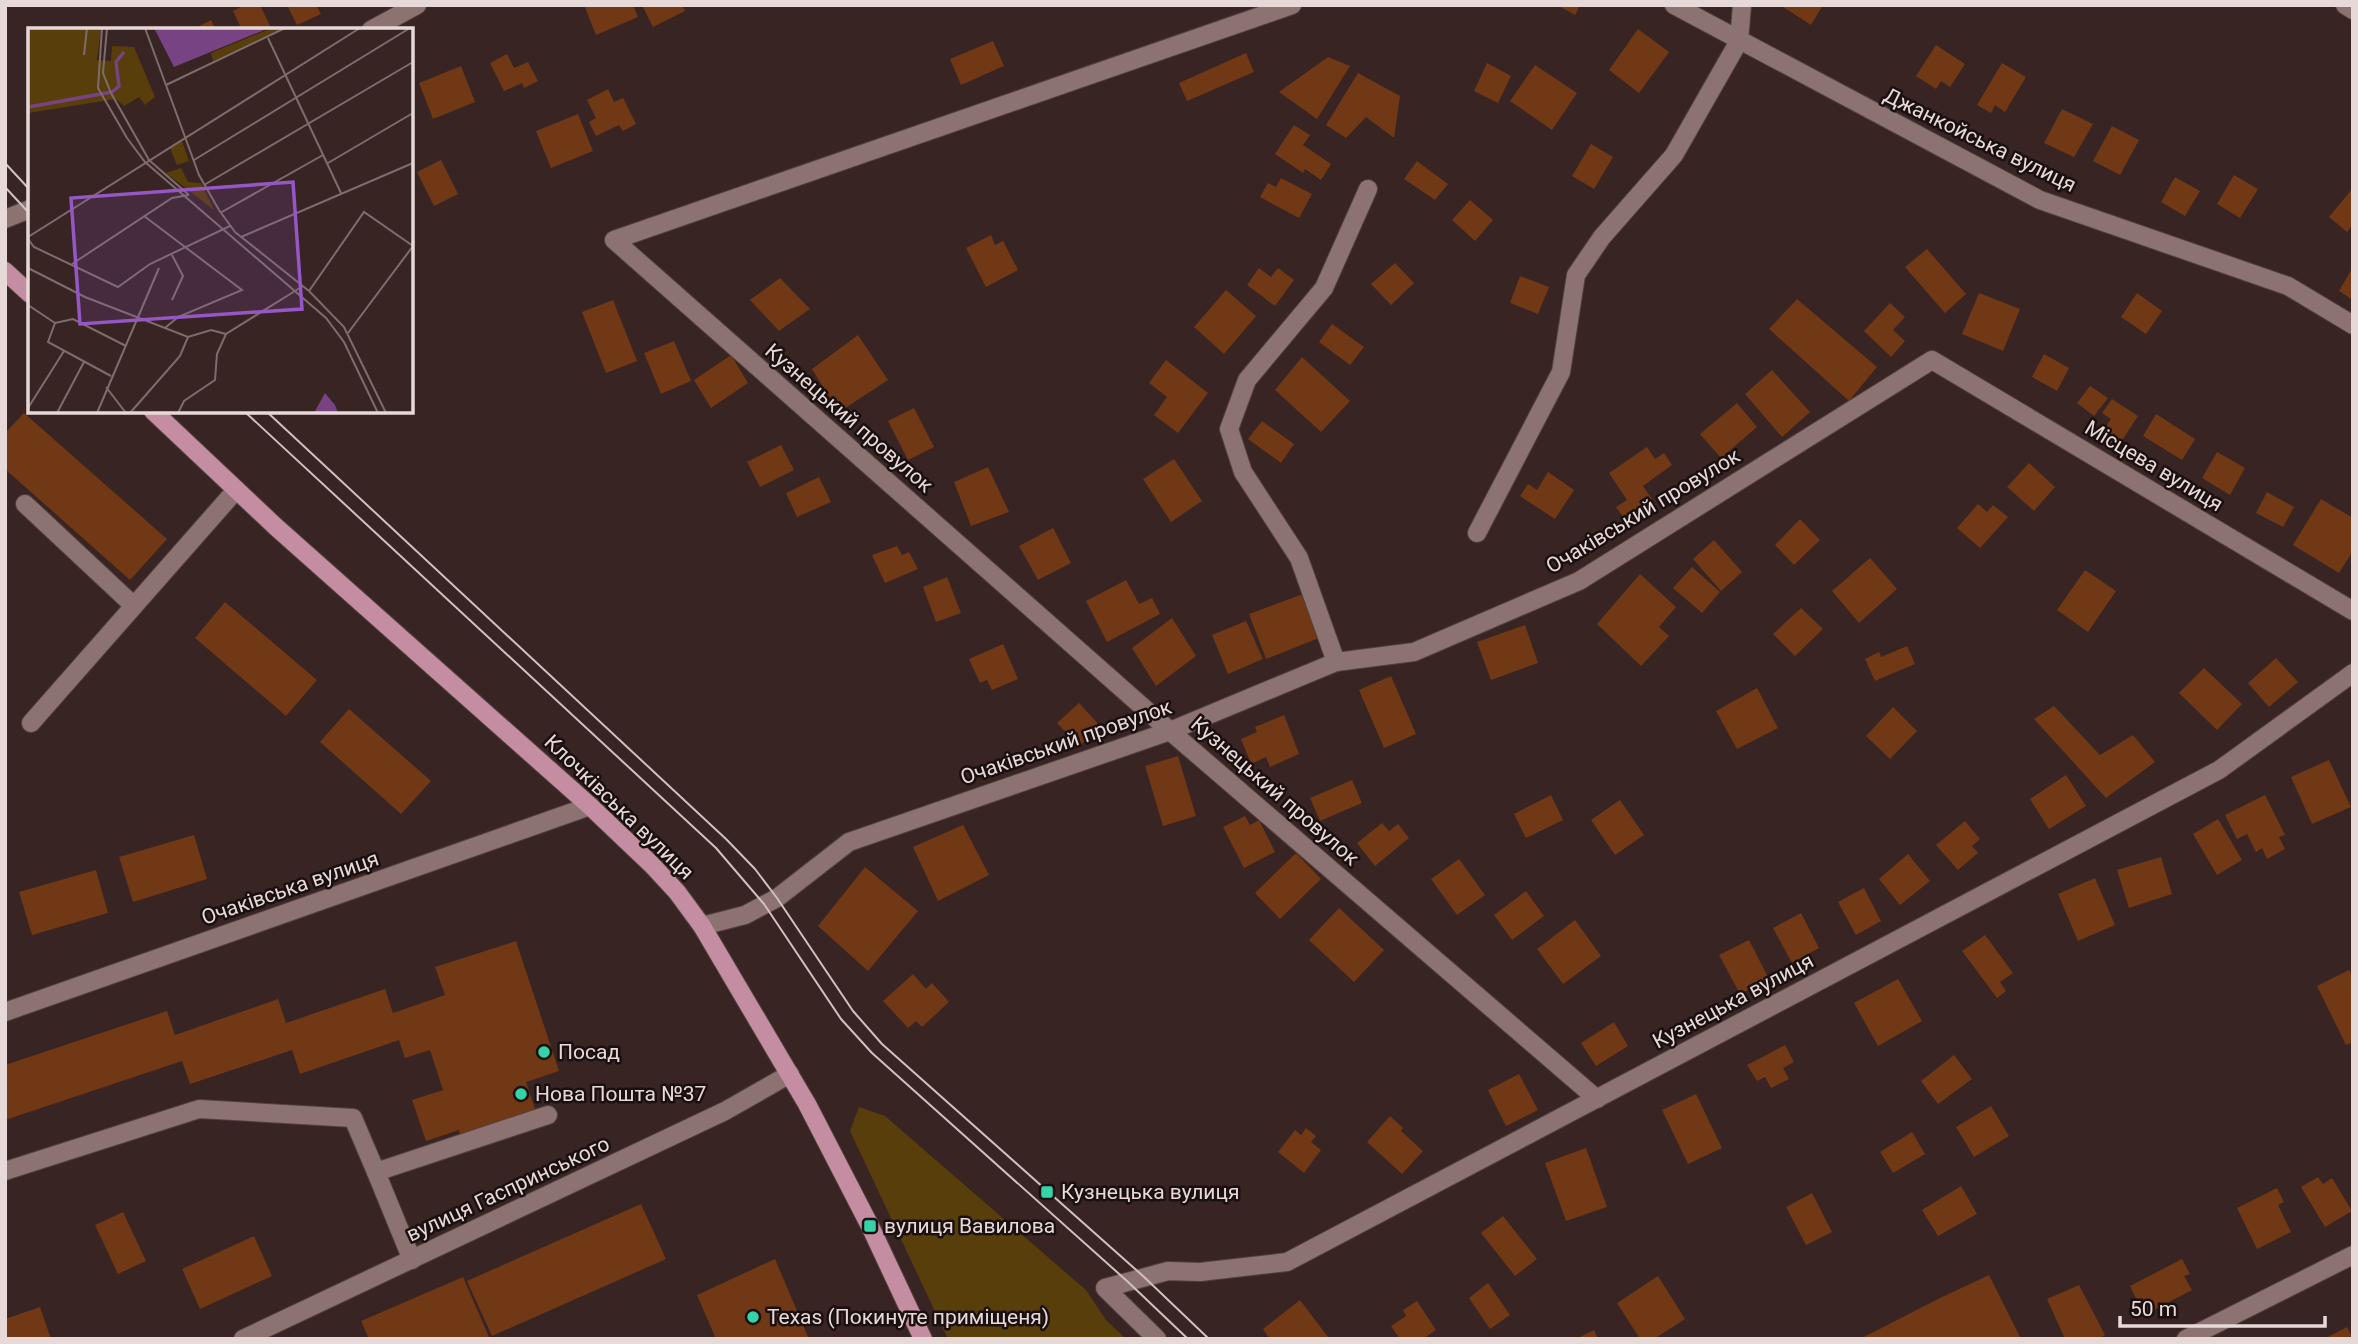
<svg xmlns="http://www.w3.org/2000/svg" width="2358" height="1344" viewBox="0 0 2358 1344" font-family="Roboto,sans-serif">
	<rect width="100%" height="100%" fill="#382423"/>
	<!-- green -->
	<polygon fill="#583e0a" points="859,1107 885,1116 1086,1290 1106,1320 1126,1339 948,1339 850,1131"/>
	<!-- building -->
	<g fill="#703814">
		<polygon points="244,5 260,5 272,30 242,30 233,11"/>
		<polygon points="287,5 316,5 321,14 297,25"/>
		<polygon points="584,5 633,5 638,17 596,35"/>
		<polygon points="642,5 682,5 685,11 653,27"/>
		<polygon points="1557,5 1580,5 1575,15"/>
		<polygon points="1780,5 1823,5 1811,25"/>
		<polygon points="211,20 216,30 192,30"/>
		<polygon points="1638,29 1669,52 1639,93 1609,70"/>
		<polygon points="993,41 1004,66 961,85 950,59"/>
		<polygon points="1936,45 1965,64 1950,87 1941,81 1936,89 1916,76"/>
		<polygon points="1246,53 1254,72 1187,101 1179,83"/>
		<polygon points="507,54 514,68 528,62 538,81 524,88 522,83 504,91 490,63"/>
		<polygon points="1328,57 1350,66 1317,119 1279,92"/>
		<polygon points="1487,63 1511,76 1498,103 1474,91"/>
		<polygon points="2002,63 2026,77 2005,112 1995,105 1991,113 1977,105"/>
		<polygon points="1535,65 1577,93 1552,130 1510,101"/>
		<polygon points="461,66 475,102 433,119 419,83"/>
		<polygon points="1358,73 1400,96 1394,138 1366,117 1346,138 1326,125"/>
		<polygon points="608,89 614,102 623,98 636,124 623,131 619,125 596,136 589,122 596,118 587,100"/>
		<polygon points="2062,109 2093,124 2074,157 2044,143"/>
		<polygon points="578,114 593,151 551,168 536,131"/>
		<polygon points="1294,125 1310,135 1303,145 1331,164 1321,180 1305,169 1303,173 1275,154"/>
		<polygon points="2112,126 2139,140 2120,175 2093,161"/>
		<polygon points="1591,144 1613,157 1594,189 1572,176"/>
		<polygon points="441,160 458,194 434,206 417,172"/>
		<polygon points="1417,161 1448,184 1435,200 1404,179"/>
		<polygon points="2234,175 2258,189 2240,218 2217,204"/>
		<polygon points="2175,177 2200,191 2185,216 2161,202"/>
		<polygon points="1281,178 1312,194 1299,218 1260,197 1268,183 1276,187"/>
		<polygon points="2353,188 2353,224 2347,232 2329,217"/>
		<polygon points="1470,200 1493,220 1475,241 1452,220"/>
		<polygon points="991,235 995,245 1003,241 1018,270 986,287 966,248"/>
		<polygon points="1927,249 1966,294 1945,313 1905,267"/>
		<polygon points="1395,263 1414,283 1391,305 1371,284"/>
		<polygon points="2353,267 2353,300 2339,291"/>
		<polygon points="1259,268 1271,277 1278,268 1294,280 1275,306 1247,285"/>
		<polygon points="1520,276 1549,287 1538,314 1510,303"/>
		<polygon points="780,278 810,309 779,331 750,300"/>
		<polygon points="1226,290 1256,316 1224,354 1194,327"/>
		<polygon points="1979,293 2020,309 2003,351 1962,334"/>
		<polygon points="2137,293 2162,311 2146,334 2121,317"/>
		<polygon points="1797,299 1877,367 1849,401 1769,329"/>
		<polygon points="613,300 637,361 606,373 582,312"/>
		<polygon points="1890,303 1905,317 1893,330 1905,341 1891,357 1864,331"/>
		<polygon points="1332,324 1364,347 1350,365 1319,342"/>
		<polygon points="858,335 888,380 839,412 812,369"/>
		<polygon points="674,341 691,381 661,394 644,353"/>
		<polygon points="2044,354 2069,368 2057,391 2032,377"/>
		<polygon points="731,355 748,383 711,408 694,380"/>
		<polygon points="1302,357 1350,401 1321,432 1275,390"/>
		<polygon points="1166,360 1208,393 1178,433 1154,415 1167,397 1149,383"/>
		<polygon points="1772,370 1810,412 1782,437 1745,394"/>
		<polygon points="2090,386 2108,398 2094,416 2077,403"/>
		<polygon points="2112,399 2138,416 2117,448 2099,436 2111,419 2102,413"/>
		<polygon points="1737,403 1757,427 1721,458 1700,434"/>
		<polygon points="914,408 934,447 908,460 888,421"/>
		<polygon points="24,413 167,539 130,580 5,469 5,433"/>
		<polygon points="2156,414 2195,439 2182,460 2143,436"/>
		<polygon points="1262,421 1294,444 1281,463 1248,439"/>
		<polygon points="781,445 794,470 760,487 747,462"/>
		<polygon points="1647,447 1655,459 1664,453 1672,465 1643,486 1656,505 1628,524 1616,507 1627,500 1609,473"/>
		<polygon points="2217,452 2245,468 2230,495 2202,478"/>
		<polygon points="1174,459 1202,501 1171,522 1143,479"/>
		<polygon points="2029,463 2055,487 2034,511 2007,487"/>
		<polygon points="988,467 1009,512 971,526 954,482"/>
		<polygon points="1548,472 1574,490 1555,519 1520,496 1528,484 1537,490"/>
		<polygon points="819,477 831,502 797,517 786,493"/>
		<polygon points="2267,492 2294,507 2283,527 2256,513"/>
		<polygon points="2321,499 2353,518 2353,551 2339,573 2293,545"/>
		<polygon points="1978,504 1987,512 1993,505 2008,517 1980,548 1957,528"/>
		<polygon points="1800,519 1820,540 1794,565 1775,545"/>
		<polygon points="1053,528 1071,563 1038,580 1019,546"/>
		<polygon points="1714,540 1742,572 1721,591 1693,559"/>
		<polygon points="897,546 902,555 909,552 918,569 885,583 872,555"/>
		<polygon points="1870,558 1897,589 1859,623 1832,591"/>
		<polygon points="1692,567 1720,592 1702,613 1673,588"/>
		<polygon points="2085,570 2116,591 2088,632 2057,610"/>
		<polygon points="1640,574 1676,607 1659,627 1669,636 1641,666 1597,624"/>
		<polygon points="947,577 961,613 936,622 923,587"/>
		<polygon points="1126,580 1139,604 1152,598 1160,614 1107,642 1086,601"/>
		<polygon points="1303,594 1319,638 1266,659 1249,614"/>
		<polygon points="225,602 317,680 286,716 195,638"/>
		<polygon points="1801,608 1823,629 1795,656 1773,634"/>
		<polygon points="1172,618 1196,656 1156,686 1132,648"/>
		<polygon points="1246,621 1263,659 1228,674 1212,635"/>
		<polygon points="1525,625 1538,663 1491,680 1477,642"/>
		<polygon points="1003,644 1018,679 992,690 987,680 980,683 969,659"/>
		<polygon points="1907,646 1915,664 1875,681 1865,659 1879,652 1881,657"/>
		<polygon points="2276,658 2298,682 2269,707 2248,683"/>
		<polygon points="2204,668 2242,704 2217,730 2179,693"/>
		<polygon points="1391,676 1416,734 1384,748 1359,690"/>
		<polygon points="1757,688 1778,728 1737,749 1716,711"/>
		<polygon points="1079,703 1101,727 1079,746 1057,723"/>
		<polygon points="2054,706 2100,755 2133,735 2155,762 2106,798 2034,719"/>
		<polygon points="1893,707 1917,731 1890,759 1866,736"/>
		<polygon points="349,709 431,781 401,814 320,742"/>
		<polygon points="1284,715 1299,754 1270,767 1266,757 1251,764 1241,739 1257,732 1255,727"/>
		<polygon points="1178,756 1196,816 1163,826 1145,766"/>
		<polygon points="2329,760 2351,807 2312,824 2291,777"/>
		<polygon points="2066,775 2086,806 2049,829 2030,799"/>
		<polygon points="1352,780 1362,803 1320,821 1310,798"/>
		<polygon points="1551,795 1563,820 1526,838 1514,814"/>
		<polygon points="2265,795 2285,835 2279,837 2285,849 2267,859 2262,848 2256,852 2247,834 2237,839 2225,815"/>
		<polygon points="1620,800 1644,835 1615,855 1591,820"/>
		<polygon points="1245,816 1250,825 1259,820 1275,852 1244,868 1223,827"/>
		<polygon points="2218,819 2242,860 2217,875 2193,834"/>
		<polygon points="1965,821 1980,839 1972,846 1978,853 1958,870 1936,845"/>
		<polygon points="1382,823 1389,831 1398,824 1409,838 1375,866 1357,843"/>
		<polygon points="963,825 989,875 938,901 913,847"/>
		<polygon points="194,835 207,879 133,902 119,857"/>
		<polygon points="1296,853 1321,879 1280,919 1255,893"/>
		<polygon points="1908,854 1930,881 1900,905 1879,879"/>
		<polygon points="2161,857 2172,894 2129,908 2117,870"/>
		<polygon points="1459,859 1485,895 1457,915 1431,879"/>
		<polygon points="865,867 918,911 868,971 818,926"/>
		<polygon points="96,870 108,913 32,935 19,892"/>
		<polygon points="2095,878 2115,925 2078,941 2058,894"/>
		<polygon points="1864,888 1881,921 1856,935 1838,902"/>
		<polygon points="1526,891 1544,916 1512,940 1494,915"/>
		<polygon points="1339,908 1384,950 1354,982 1309,940"/>
		<polygon points="1801,913 1819,948 1792,963 1773,928"/>
		<polygon points="1575,920 1601,956 1563,984 1537,949"/>
		<polygon points="1985,935 2013,973 2000,982 2006,991 1997,998 1962,951"/>
		<polygon points="1749,940 1769,979 1740,994 1719,955"/>
		<polygon points="516,941 559,1071 526,1082 536,1112 461,1137 459,1130 426,1141 412,1100 443,1090 430,1050 405,1058 399,1040 300,1074 292,1050 190,1084 182,1061 5,1120 5,1065 167,1011 175,1035 278,999 286,1023 385,989 393,1013 445,995 435,967"/>
		<polygon points="2349,970 2353,978 2353,1042 2346,1045 2317,986"/>
		<polygon points="913,974 926,989 932,983 949,1002 922,1027 916,1021 908,1028 883,1001"/>
		<polygon points="1898,979 1922,1021 1878,1046 1854,1003"/>
		<polygon points="1614,1022 1628,1046 1596,1066 1581,1043"/>
		<polygon points="1785,1045 1794,1062 1783,1068 1789,1079 1771,1088 1765,1077 1757,1081 1747,1065"/>
		<polygon points="1954,1055 1972,1079 1938,1104 1921,1081"/>
		<polygon points="1519,1074 1538,1110 1506,1126 1488,1090"/>
		<polygon points="1696,1094 1722,1148 1688,1164 1662,1110"/>
		<polygon points="1991,1106 2009,1136 1974,1157 1956,1127"/>
		<polygon points="1390,1116 1403,1128 1401,1131 1423,1151 1402,1174 1367,1142"/>
		<polygon points="1306,1128 1316,1136 1311,1142 1321,1150 1304,1173 1278,1152 1295,1130 1301,1135"/>
		<polygon points="1912,1132 1925,1154 1893,1173 1880,1152"/>
		<polygon points="1586,1148 1607,1207 1566,1221 1545,1163"/>
		<polygon points="2318,1177 2323,1184 2332,1178 2352,1211 2325,1227 2301,1187"/>
		<polygon points="1961,1186 1977,1214 1938,1236 1922,1210"/>
		<polygon points="2277,1188 2284,1202 2278,1205 2291,1232 2257,1249 2237,1208"/>
		<polygon points="1812,1193 1832,1232 1806,1245 1786,1207"/>
		<polygon points="641,1204 666,1259 492,1336 467,1281"/>
		<polygon points="123,1212 146,1261 118,1274 95,1225"/>
		<polygon points="1503,1216 1537,1259 1515,1276 1481,1233"/>
		<polygon points="254,1236 272,1276 200,1309 182,1269"/>
		<polygon points="775,1259 809,1339 716,1339 697,1295"/>
		<polygon points="2182,1259 2190,1274 2184,1276 2192,1290 2144,1315 2130,1286"/>
		<polygon points="1989,1275 2021,1339 1860,1339 1940,1298"/>
		<polygon points="1658,1276 1685,1319 1654,1339 1640,1339 1617,1303"/>
		<polygon points="463,1277 489,1337 369,1339 361,1321"/>
		<polygon points="1488,1283 1510,1315 1490,1329 1469,1298"/>
		<polygon points="2079,1285 2105,1335 2098,1339 2065,1339 2047,1299"/>
		<polygon points="1300,1300 1328,1337 1270,1339 1263,1329"/>
		<polygon points="1417,1301 1436,1330 1423,1339 1400,1339 1391,1326 1406,1316 1403,1310"/>
		<polygon points="40,1307 51,1339 5,1339 5,1319"/>
		<polygon points="2347,1327 2353,1339 2324,1339"/>
		<polygon points="1594,1330 1598,1339 1576,1339"/>
	</g>
	<g fill="none" stroke-linecap="round" stroke-linejoin="round">
		<!-- minor casing -->
		<g stroke="#534141" stroke-width="20">
			<g id="minor">
				<polyline points="1292,5 614,240 1170,731 1597,1099"/>
				<polyline points="1674,5 2040,200 2288,286 2353,325"/>
				<polyline points="2345,5 2353,10"/>
				<polyline points="371,30 417,5"/>
				<polyline points="5,219 30,209"/>
				<polyline points="25,504 134,606"/>
				<polyline points="1477,533 1561,372 1576,275 1602,237 1674,155 1739,41 1742,5"/>
				<polyline points="1336,662 1299,558 1243,472 1229,429 1247,380 1324,288 1368,189"/>
				<polyline points="31,723 236,490"/>
				<polyline points="702,926 745,915 777,898 849,842 1170,731 1336,662 1414,652 1579,581 1932,360 2353,611"/>
				<polyline points="5,1012 590,806"/>
				<polyline points="5,1171 199,1109 353,1118 376,1172 548,1115"/>
				<polyline points="376,1172 412,1260"/>
				<polyline points="243,1339 725,1111 790,1074"/>
				<polyline points="1157,1339 1105,1288 1168,1271 1200,1272 1287,1262 2219,770 2353,673"/>
				<polyline points="2186,1339 2353,1255"/>
			</g>
		</g>
		<!-- major casing -->
		<g stroke="#534141" stroke-width="20">
			<g id="major">
				<polyline points="5,271 30,294"/>
				<polyline points="153,411 276,527 590,806 652,865 677,892 702,926 807,1104 870,1226 923,1339"/>
			</g>
		</g>
		<!-- minor -->
		<use href="#minor" stroke="#8c7372" stroke-width="18"/>
		<!-- major -->
		<use href="#major" stroke="#c48da1" stroke-width="18"/>
		<!-- tram -->
		<g stroke="#d0c0c0" stroke-width="2">
			<polyline points="5,163 30,190"/>
			<polyline points="5,187 30,214"/>
			<polyline points="244,411 716,848 764,904 841,1019 872,1053 1127,1281 1188,1339"/>
			<polyline points="266,411 726,839 755,869 777,898 853,1011 882,1044 1143,1276 1209,1339"/>
		</g>
	</g>
	<!-- markers -->
	<g fill="#34d4a8" stroke="#19100f" stroke-width="2.5">
		<circle cx="544" cy="1052" r="7"/>
		<circle cx="521" cy="1094" r="7"/>
		<rect x="1040" y="1185" width="14" height="14" rx="3.5"/>
		<rect x="863" y="1219" width="14" height="14" rx="3.5"/>
		<circle cx="753" cy="1317" r="7"/>
	</g>
	<g text-anchor="middle" dominant-baseline="central" stroke-width="5" stroke-linejoin="round" paint-order="stroke">
		<!-- street labels -->
		<g font-size="21" fill="#e8d9d9" stroke="#19100f">
			<text transform="translate(1980 140) rotate(26)">Джанкойська вулиця</text>
			<text transform="translate(849 418) rotate(41)">Кузнецький провулок</text>
			<text transform="translate(2154 466) rotate(31)">Місцева вулиця</text>
			<text transform="translate(1643 511) rotate(-31)">Очаківський провулок</text>
			<text transform="translate(1066 742) rotate(-19)">Очаківський провулок</text>
			<text transform="translate(1275 791) rotate(41)">Кузнецький провулок</text>
			<text transform="translate(619 807) rotate(44)">Клочківська вулиця</text>
			<text transform="translate(290 888) rotate(-19)">Очаківська вулиця</text>
			<text transform="translate(1733 1001) rotate(-28)">Кузнецька вулиця</text>
			<text transform="translate(508 1189) rotate(-25)">вулиця Гаспринського</text>
		</g>
		<!-- poi labels -->
		<g font-size="21" fill="#e8d9d9" stroke="#19100f" text-anchor="start">
			<text x="558" y="1052">Посад</text>
			<text x="535" y="1094">Нова Пошта №37</text>
			<text x="1061" y="1192">Кузнецька вулиця</text>
			<text x="884" y="1226">вулиця Вавилова</text>
			<text x="767" y="1317">Texas (Покинуте приміщеня)</text>
		</g>
	</g>
	<!-- overview -->
	<g transform="translate(28 28)">
		<rect width="385" height="385" fill="#382423"/>
		<path d="M0,0H73L69,32L83,33L84,18L106,19L127,69L117,77L111,69L96,78L88,71L0,85ZM244,0H255L185,33L183,25ZM154,113L161,133L149,137L142,120ZM153,140L160,154L173,155L186,182L138,145Z" fill="#583e0a"/>
		<path d="M126,0H241L146,39ZM297,365L307,377L310,385H286Z" fill="#784382"/>
		<path fill="none" stroke="#784382" stroke-width="3.5" d="M0,79L84,64L91,58L88,34L96,24"/>
		<path fill="none" stroke="#7e6c6c" stroke-width="2" d="M74,0L70,60L99,110L117,134L298,290L316,314L350,385M79,0L75,45L83,65L121,132L161,167M117,0L171,147L191,182L207,204L281,263L316,299L358,385M240,10L313,165M56,27L59,0M138,57L257,0M166,132L382,0M300,135L385,85M176,157L385,34M192,185L295,127M116,188L214,262L150,289L137,300M0,209L332,0M213,209L385,135M0,211L6,219L90,259L122,236L202,198M144,227L155,248L144,272M44,236L144,170L161,167M0,240L57,269L160,309L183,302L198,306M281,263L336,184L385,218L320,305M0,277L27,295M27,295L20,314L83,348M27,295L45,291L98,318M78,359L98,385M0,380L36,323M29,385L56,334M69,385L131,240M102,385L152,328L160,309M150,385L156,373L187,352L189,326L198,306L275,258"/>
		<path fill="#9657c6" fill-opacity="0.15" stroke="#9657c6" stroke-width="3.5" d="M265,154L274,281L52,296L43,170Z"/>
		<rect width="385" height="385" fill="none" stroke="#e8d9d9" stroke-width="3.5"/>
	</g>
	<!-- border -->
	<rect width="2358" height="1344" fill="none" stroke="#e8d9d9" stroke-width="14"/>
	<!-- scale -->
	<path d="M2120 1316v10h205v-10" fill="none" stroke="#e8d9d9" stroke-width="3.5"/>
	<text x="2130" y="1316" font-size="21" fill="#e8d9d9" stroke="#19100f" stroke-width="5" paint-order="stroke">50 m</text>
</svg>
